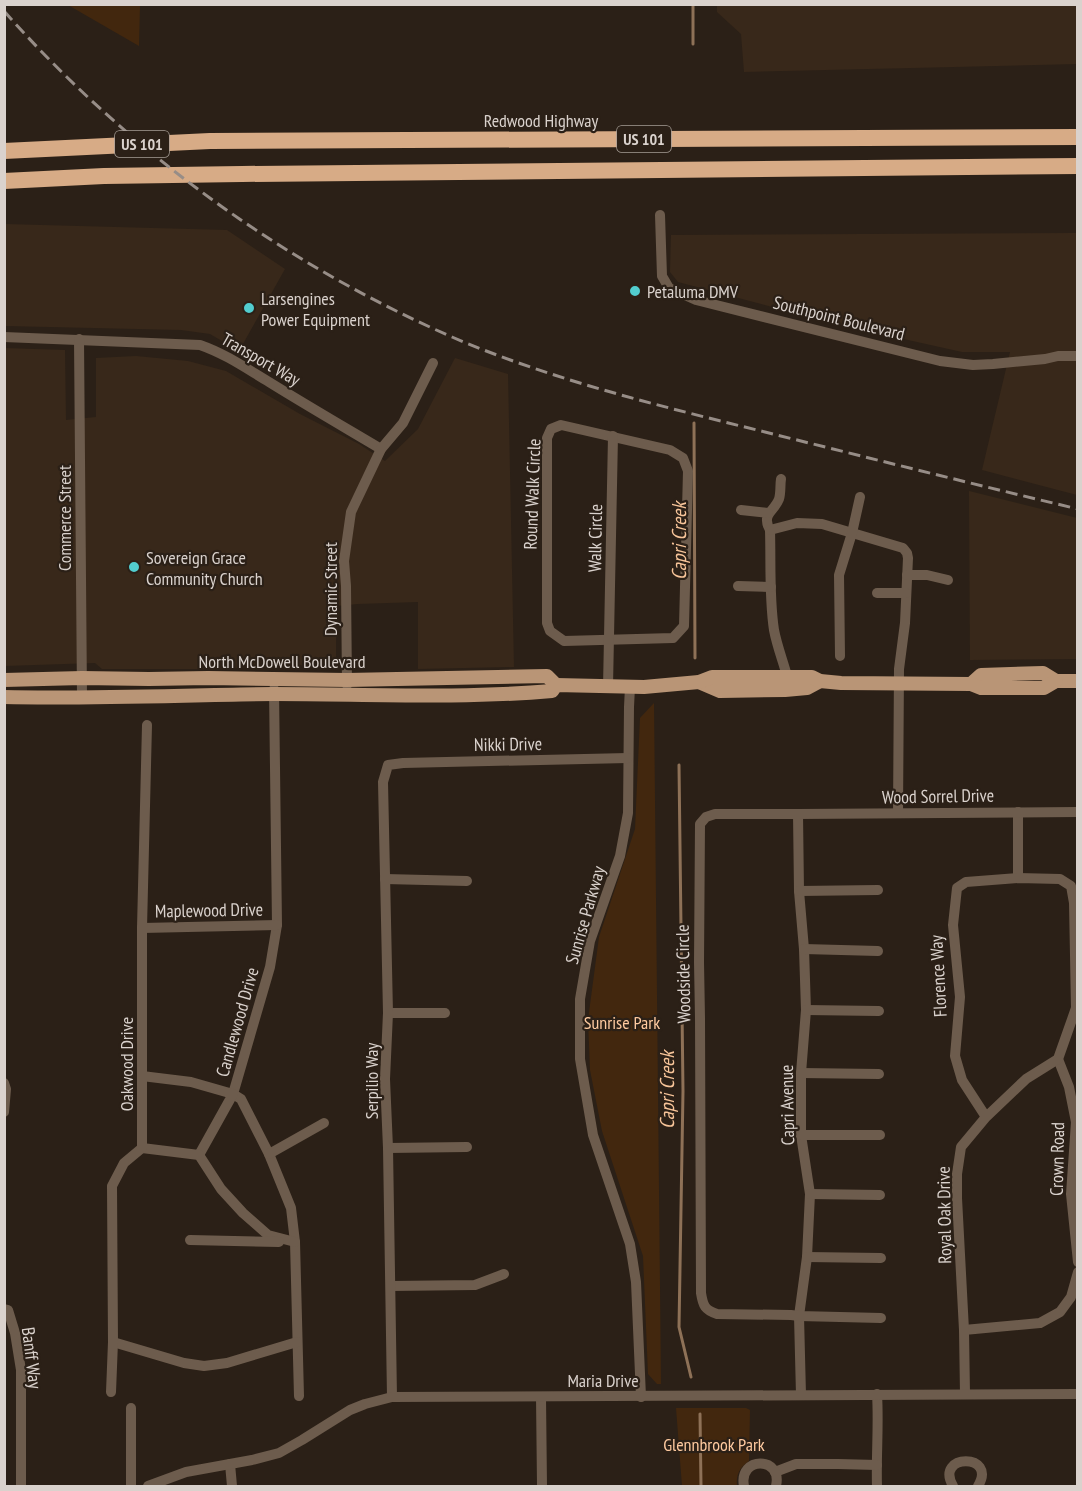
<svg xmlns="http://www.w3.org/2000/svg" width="1082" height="1491" viewBox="0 0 1082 1491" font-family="'PT Sans Narrow',sans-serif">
	<rect width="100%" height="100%" fill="#2b2017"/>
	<!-- built -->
	<g fill="#38281a">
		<polygon points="717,4 1077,5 1077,64 744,72 741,34 717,12"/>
		<polygon points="5,224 227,230 285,269 239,351 210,334 181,330 5,326"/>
		<polygon points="1077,233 1077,495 982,470 1010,352 962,352 836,324 678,282 670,272 671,235"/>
		<polygon points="4,348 65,350 66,420 96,417 96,358 136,356 188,361 226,371 300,414 359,444 385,461 418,429 455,358 508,374 514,667 418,669 418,602 358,604 336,606 336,664 216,669 102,669 95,663 5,666"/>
		<polygon points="969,491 1077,518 1077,659 970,660"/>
	</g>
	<!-- green -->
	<g fill="#42270e">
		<polygon points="68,5 140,5 139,46"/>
		<polygon points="654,703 661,1384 657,1384 648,1374 643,1256 602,1131 590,1070 588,1020 599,937 635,829 640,718"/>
		<path d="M676,1408H746L750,1410L749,1461C739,1468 736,1475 737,1486H682Z"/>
	</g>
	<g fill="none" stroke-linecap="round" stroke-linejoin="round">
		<!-- stream -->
		<g stroke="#8e7157" stroke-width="3">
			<polyline points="693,4 693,44"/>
			<polyline points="694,423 695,658"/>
			<polyline points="679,765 683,1091 679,1327 691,1377"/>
			<polyline points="700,1414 701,1486"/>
		</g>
		<!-- minor -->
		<g stroke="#6d5c4d" stroke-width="10">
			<polyline points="660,215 662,276 669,288 696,300 940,361 973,365 993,364 1045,359 1058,356 1078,356"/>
			<path d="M4,337L200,345C226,354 247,369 269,382C306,405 344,427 381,449"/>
			<polyline points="79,339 82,697"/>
			<polygon points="561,425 670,450 683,458 688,471 684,626 673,638 564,641 550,631 547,623 547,438 551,429"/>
			<path d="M781,479C780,485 781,493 779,499C774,512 761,514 770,530C771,563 769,597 774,630C777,646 783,661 787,676"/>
			<polyline points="741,510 768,513"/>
			<polyline points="770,530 797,523 822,524 903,548 907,553 908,558 905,623 899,669 898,813"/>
			<polyline points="907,575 927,575 948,580"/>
			<polyline points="738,586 771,587"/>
			<polyline points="877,593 906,593"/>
			<polyline points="840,656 839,575 852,533 860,497"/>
			<polyline points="347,685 346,586 344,561 351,512 381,449 403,423 433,363"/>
			<polyline points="608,687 613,436"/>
			<polyline points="630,687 629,707 628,813 620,856 590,941 580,999 580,1059 593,1135 630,1244 636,1282 641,1397"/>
			<polyline points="274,689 277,925 270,967 233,1094 241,1099 269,1154 291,1208 295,1242 299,1396"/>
			<polyline points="798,814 799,891 804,949 806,1010 801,1073 801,1135 810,1194 807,1257 799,1316 801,1395"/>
			<polyline points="1018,878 1018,812"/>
			<polyline points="385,879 467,881"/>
			<polyline points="799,891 878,890"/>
			<polyline points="142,928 277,925"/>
			<polyline points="804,949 878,951"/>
			<polyline points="806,1010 879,1011"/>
			<polyline points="388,1013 445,1013"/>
			<polyline points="1058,1059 1069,1087 1076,1122 1071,1194 1078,1262"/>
			<polyline points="801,1073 879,1074"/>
			<polyline points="142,1076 191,1082 233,1094 199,1155"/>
			<polyline points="4,1083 6,1089 4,1112"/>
			<polyline points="801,1135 880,1135"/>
			<polyline points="142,1148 199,1155 221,1189 243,1213 268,1235 295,1242"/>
			<polyline points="388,1148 467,1147"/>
			<polyline points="269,1154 324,1123"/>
			<polyline points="810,1194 880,1195"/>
			<polyline points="190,1240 279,1242"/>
			<polyline points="807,1257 881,1258"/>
			<polyline points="391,1286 475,1285 504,1274"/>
			<polyline points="4,1309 8,1310 15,1333 21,1370 21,1486"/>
			<path d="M881,1318L799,1316L791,1315L717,1314C705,1310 703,1306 701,1293L700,1018L699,962L700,824L706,817L715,814H798L1078,812"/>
			<polyline points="964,1330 1040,1323 1060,1312 1071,1297 1078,1272"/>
			<polyline points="113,1342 184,1363 204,1366 227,1363 297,1342"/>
			<polyline points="111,1392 113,1342 112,1186 124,1163 142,1148 142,928 147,725"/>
			<path d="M877,1394C879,1425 876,1456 877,1486"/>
			<polyline points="965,1394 964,1330 957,1198 957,1174 961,1147 986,1117 1026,1079 1058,1059 1076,1008 1074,903 1071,886 1060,879 1018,878 966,882 957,888 953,925 960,997 955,1056 962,1080 986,1117"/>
			<polyline points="392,1397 388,1148 385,1079 388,1013 383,782 388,765 403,763 628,758"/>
			<polyline points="541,1397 542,1486"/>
			<polyline points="131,1408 131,1486"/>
			<polyline points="230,1464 232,1486"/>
			<polyline points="775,1472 796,1464 838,1464 877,1465"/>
			<polyline points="148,1486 186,1472 252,1460 279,1453 302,1440 350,1410 365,1404 392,1397 1078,1394"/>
			<path d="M744,1486C738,1456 783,1456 776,1486"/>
			<path d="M953,1486C934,1453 998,1453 978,1486"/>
		</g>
		<!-- major -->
		<g stroke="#b99576" stroke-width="14">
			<polyline points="4,680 82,678 149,679 208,678 347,680 547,676 556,685"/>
			<polyline points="699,682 720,691 785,690 807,688 820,681"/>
			<polyline points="971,684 981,675 1043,673 1056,681 1078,681"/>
			<path d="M4,697C94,699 184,695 274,694C366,694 459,699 552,691L556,685L644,687L699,682L712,677H812L820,681L841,683L971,684L981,688H1044L1056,681"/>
		</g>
		<!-- highway -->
		<g stroke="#d7ab86" stroke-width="16">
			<polyline points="4,151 210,141 1078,137"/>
			<polyline points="4,181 104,176 242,174 1078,166"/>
		</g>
		<!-- rail -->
		<path stroke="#978d87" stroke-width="3" stroke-dasharray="12 6" stroke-linecap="butt" d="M4,11C128,151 281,262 452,337C552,380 660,406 765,432C869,458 973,484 1078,509"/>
	</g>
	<!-- markers -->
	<g fill="#52cdcf" stroke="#2b2017" stroke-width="2">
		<circle cx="635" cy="291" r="6"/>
		<circle cx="249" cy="308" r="6"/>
		<circle cx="134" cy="567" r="6"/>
	</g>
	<g text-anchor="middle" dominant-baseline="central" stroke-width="4.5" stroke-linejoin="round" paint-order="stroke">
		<!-- shield labels -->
		<g fill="#2b2017" stroke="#a69d96" stroke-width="1.5">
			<rect x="617" y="126" width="54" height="26" rx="4.5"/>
			<rect x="115" y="131" width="54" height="26" rx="4.5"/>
		</g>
		<g font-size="16" font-weight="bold" fill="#dad2cd">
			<text x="644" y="139">US 101</text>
			<text x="142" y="144">US 101</text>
		</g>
		<!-- street labels -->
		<g font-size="18" fill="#dad2cd" stroke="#2b2017">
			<text x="541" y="120">Redwood Highway</text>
			<text transform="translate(839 318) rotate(14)">Southpoint Boulevard</text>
			<text transform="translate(261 359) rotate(30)">Transport Way</text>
			<text transform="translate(532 494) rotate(-88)">Round Walk Circle</text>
			<text transform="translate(64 518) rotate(-90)">Commerce Street</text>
			<text transform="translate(595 538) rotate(-89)">Walk Circle</text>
			<text transform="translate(330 589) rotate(-90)">Dynamic Street</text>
			<text x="282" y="661">North McDowell Boulevard</text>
			<text transform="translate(508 744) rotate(-1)">Nikki Drive</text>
			<text transform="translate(938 796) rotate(-1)">Wood Sorrel Drive</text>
			<text transform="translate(209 910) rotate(-1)">Maplewood Drive</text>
			<text transform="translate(585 915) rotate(-74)">Sunrise Parkway</text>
			<text transform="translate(683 974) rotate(-91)">Woodside Circle</text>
			<text transform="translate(938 976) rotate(-93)">Florence Way</text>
			<text transform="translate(237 1022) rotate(-74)">Candlewood Drive</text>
			<text transform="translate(126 1064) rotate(-90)">Oakwood Drive</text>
			<text transform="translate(371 1081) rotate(-90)">Serpilio Way</text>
			<text transform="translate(787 1105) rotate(-91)">Capri Avenue</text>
			<text transform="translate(1057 1159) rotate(-89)">Crown Road</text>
			<text transform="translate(944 1215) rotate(-91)">Royal Oak Drive</text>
			<text transform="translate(32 1358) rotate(83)">Banff Way</text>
			<text x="603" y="1380">Maria Drive</text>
		</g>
		<!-- poi labels -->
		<g font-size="18" fill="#dad2cd" stroke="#2b2017" text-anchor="start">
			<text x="647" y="291">Petaluma DMV</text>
			<text x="261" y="298">Larsengines<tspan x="261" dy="21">Power Equipment</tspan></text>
			<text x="146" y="557">Sovereign Grace<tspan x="146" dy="21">Community Church</tspan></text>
		</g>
		<!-- park labels -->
		<g font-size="18" fill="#fecaa0" stroke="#2b2017">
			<text x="622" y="1022">Sunrise Park</text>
			<text x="714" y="1444">Glennbrook Park</text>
		</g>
		<!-- water labels -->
		<g font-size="20" font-style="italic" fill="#f7c499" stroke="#2b2017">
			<text transform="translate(679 541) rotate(-90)">Capri Creek</text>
			<text transform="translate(667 1090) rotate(-90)">Capri Creek</text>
		</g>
	</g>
	<!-- border -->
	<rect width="1082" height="1491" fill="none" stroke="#dad2cd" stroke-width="12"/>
</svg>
